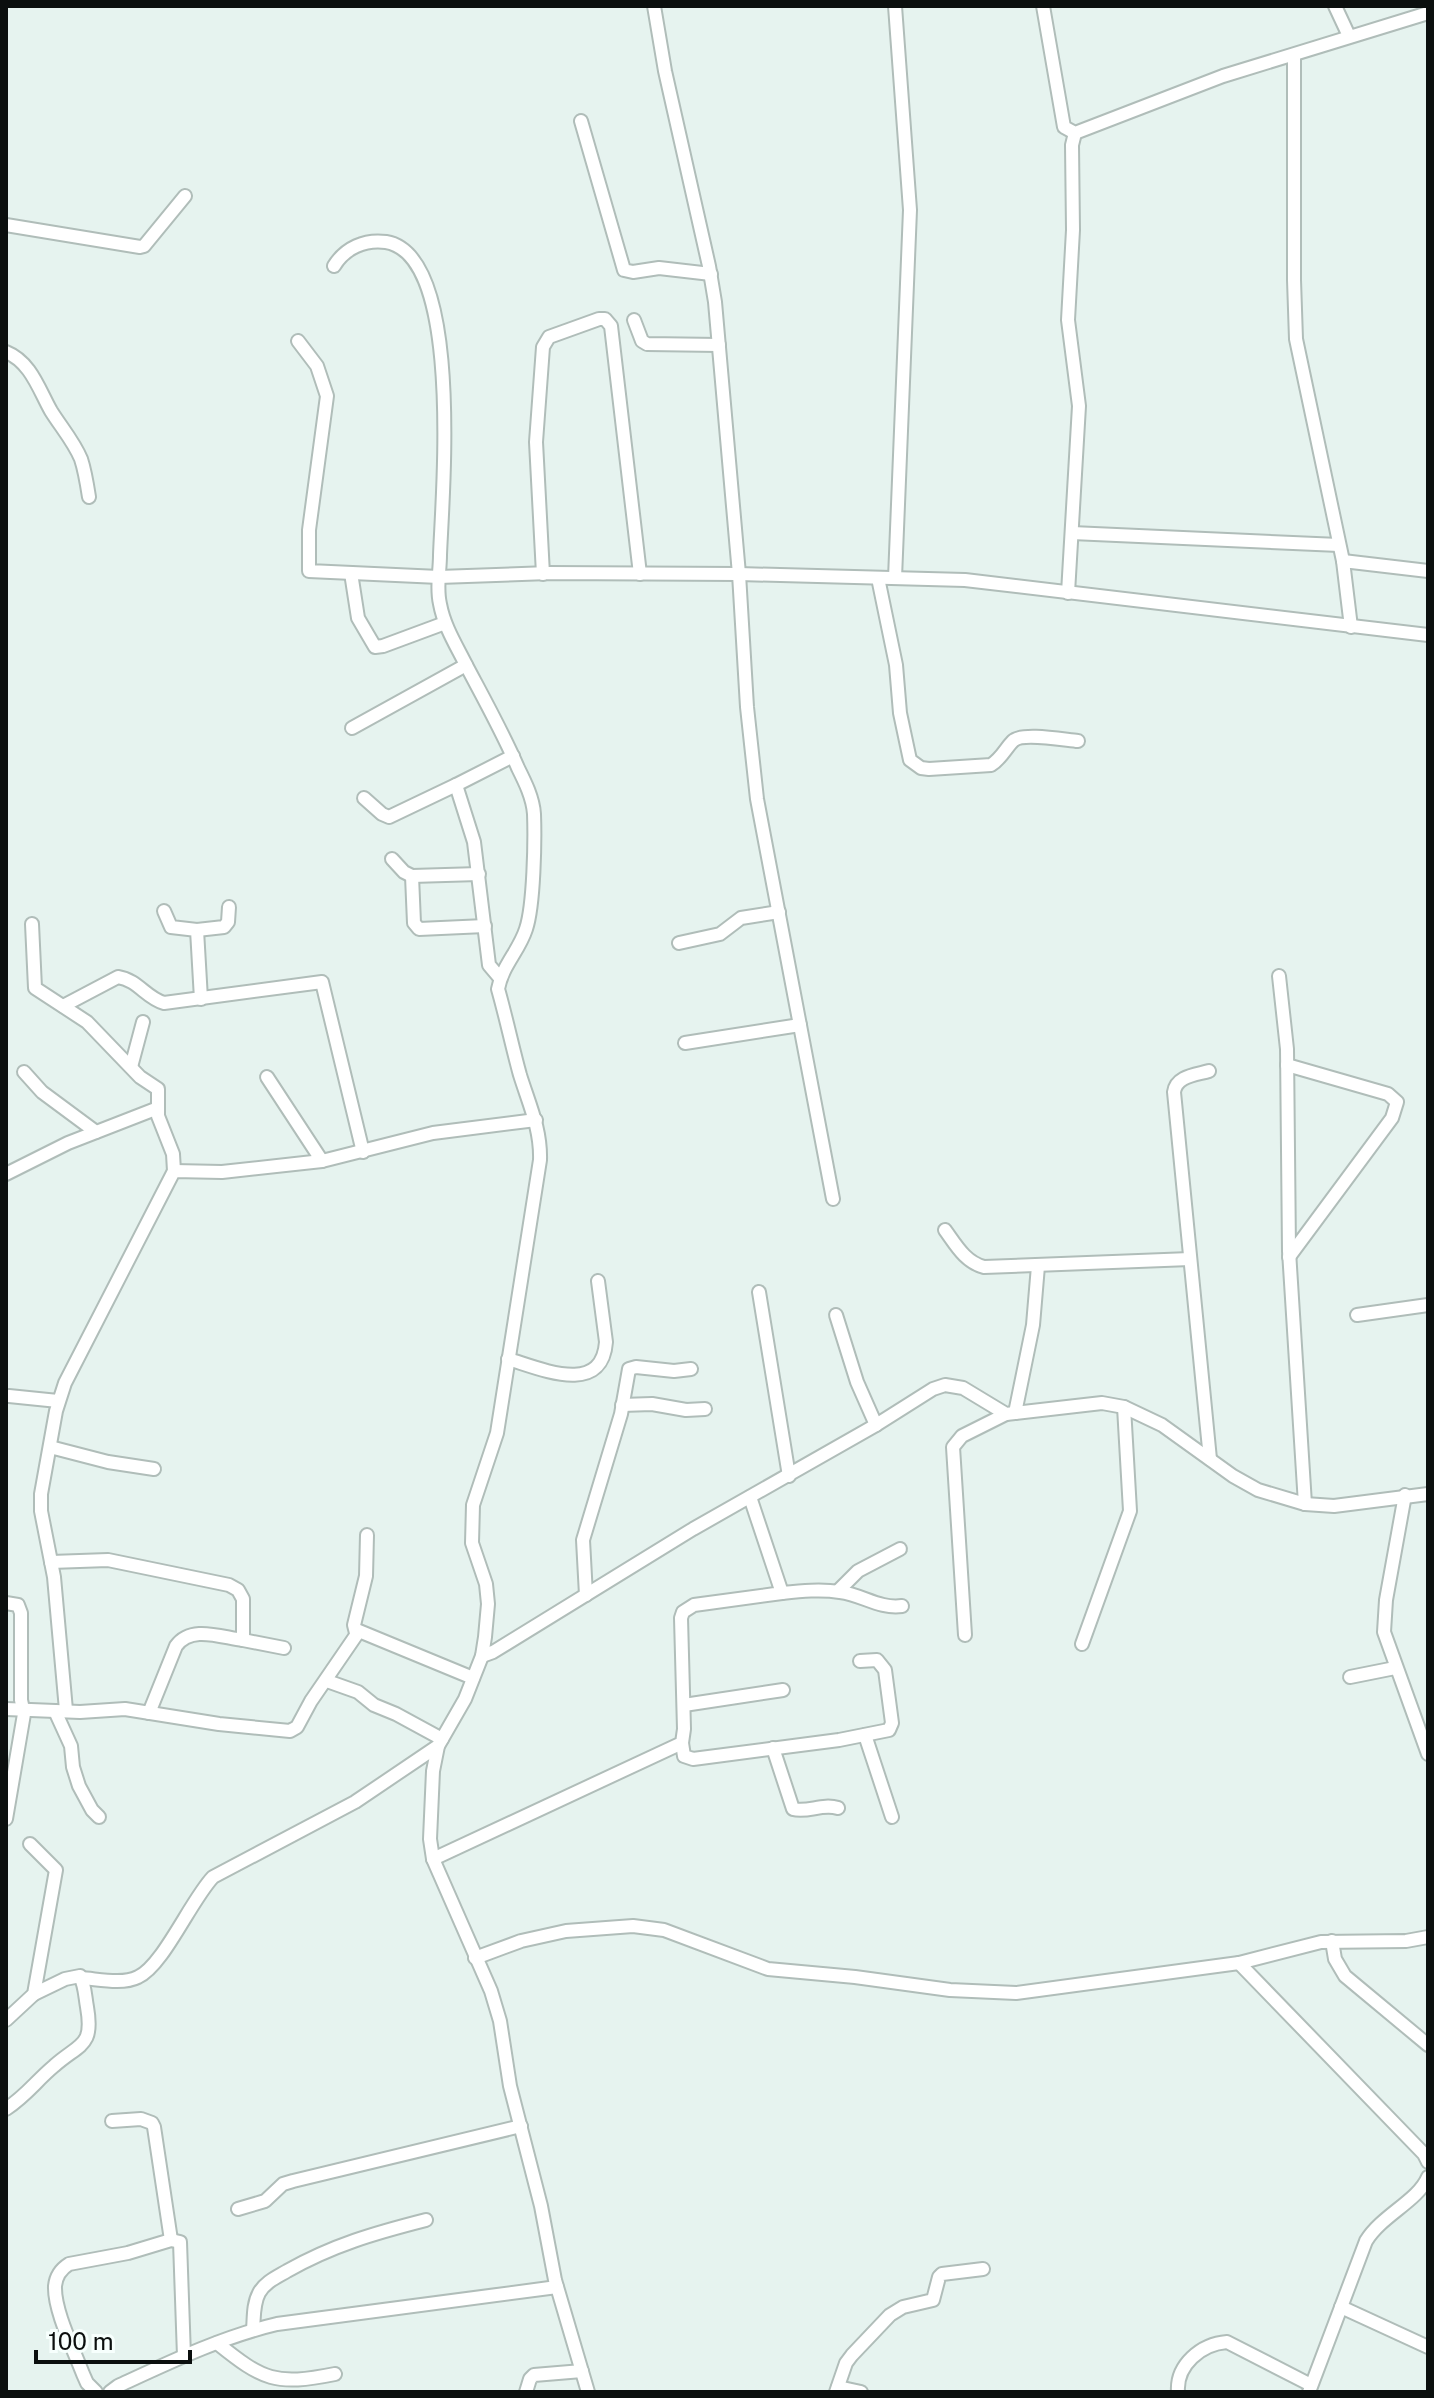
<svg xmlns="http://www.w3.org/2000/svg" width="1434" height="2398" viewBox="0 0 1434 2398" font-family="'Public Sans',sans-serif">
	<rect width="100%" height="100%" fill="#e6f3ef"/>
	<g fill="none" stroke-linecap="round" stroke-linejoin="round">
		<!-- minor casing -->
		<g stroke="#b0bdb9" stroke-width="16">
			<g id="minor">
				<polyline points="654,6 665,71 709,266 715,302 739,574 747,707 757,799 833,1199"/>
				<polyline points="1043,6 1064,127 1075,133 1223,76 1428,13"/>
				<polyline points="1335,6 1349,36"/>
				<polyline points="1294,56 1294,280 1296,339 1343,561"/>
				<polyline points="581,121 624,270 633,272 659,268 711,274"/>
				<polyline points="6,225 140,247 144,246 185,196"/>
				<path d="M334,266C345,248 365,239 386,242C464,255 442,497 440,555C440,572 436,587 440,604C444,626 456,645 466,665C484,699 503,733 518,768C525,782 533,798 534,814C535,840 534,905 526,929C519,951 502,966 498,989C506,1017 512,1046 520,1075C529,1104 541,1129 540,1160L497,1433L473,1505L472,1543L486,1584L488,1604L485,1637L482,1656L465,1699L438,1746L433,1771L430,1839L433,1859L491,1991L500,2021L510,2086L541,2206L555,2280L588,2392"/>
				<polyline points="634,320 642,341 647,344 719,345"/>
				<polyline points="298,341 317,366 327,396 309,530 309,571 439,577 549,573 739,574 965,580 1428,635"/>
				<path d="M6,352C31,362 39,390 51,411C61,427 74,442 81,459C85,471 87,484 89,497"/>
				<polyline points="1072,533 1339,545"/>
				<polyline points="351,573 358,618 375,647 383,646 445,623"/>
				<polyline points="543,574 536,442 543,347 549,337 599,319 605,319 611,326 640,574"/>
				<path d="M878,578L896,665L900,713L910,760L921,768L929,769L991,765C1002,758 1005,749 1013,741C1022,732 1065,740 1078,741"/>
				<polyline points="895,578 910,210 895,6"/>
				<polyline points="1068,593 1079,406 1068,320 1073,230 1072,145 1075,133"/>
				<polyline points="1351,627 1343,561 1428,571"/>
				<polyline points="352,728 466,665"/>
				<polyline points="364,798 382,814 389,817 456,785"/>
				<polyline points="392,859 404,872 412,876 479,874"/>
				<polyline points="412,876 414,923 419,929 485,926"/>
				<polyline points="164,911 171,927 197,930 201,999"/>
				<polyline points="32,924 35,988 87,1022 140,1077 158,1089 158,1116 173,1154 174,1171"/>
				<polyline points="197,930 224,927 228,922 229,907"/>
				<polyline points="679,943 720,934 741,918 779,912"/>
				<polyline points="1279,976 1287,1049 1289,1251 1305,1504"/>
				<polyline points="500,978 489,965 474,842 456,785 513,756"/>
				<path d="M63,1006L118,977C138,980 146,998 164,1003L322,982L363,1152"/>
				<polyline points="685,1043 800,1025"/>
				<polyline points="1287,1065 1388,1094 1397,1102 1392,1118 1289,1257"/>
				<polyline points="131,1067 143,1022"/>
				<path d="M1209,1071C1195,1075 1176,1076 1174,1092L1210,1459"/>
				<polyline points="24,1072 42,1092 96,1132"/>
				<polyline points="267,1077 322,1161"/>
				<polyline points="6,1174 68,1143 158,1108"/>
				<path d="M945,1230C956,1245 965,1262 984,1267L1190,1259"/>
				<polyline points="759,1292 789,1476"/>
				<polyline points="836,1315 857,1382 876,1425"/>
				<polyline points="1357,1315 1428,1305"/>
				<path d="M508,1359C539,1368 602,1397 606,1342L598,1281"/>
				<polyline points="9,1396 58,1401"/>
				<polyline points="622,1405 652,1404 686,1410 705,1409"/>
				<polyline points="1015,1413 1033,1325 1038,1266"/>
				<polyline points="50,1447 108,1462 154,1469"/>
				<polyline points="1405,1495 1386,1600 1384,1632 1428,1754"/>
				<path d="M51,1562L108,1560L229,1585L238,1590L243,1599V1640C220,1637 191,1625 176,1646L149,1713"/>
				<polyline points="838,1591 858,1571 900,1549"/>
				<path d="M782,1593C801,1591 821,1589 840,1592C863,1595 879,1609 902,1606"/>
				<polyline points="586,1595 583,1540 621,1414 629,1369 636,1367 674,1371 691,1369"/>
				<polyline points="6,1603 18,1605 21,1613 21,1700 24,1714 6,1819"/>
				<polyline points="356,1633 354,1625 366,1576 367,1535"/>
				<polyline points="965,1635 953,1447 962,1436 1006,1414"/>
				<polyline points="243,1640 284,1648"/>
				<polyline points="1082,1644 1130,1511 1124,1407"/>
				<polyline points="482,1656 493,1652 693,1529 876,1425 933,1389 945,1385 963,1388 1006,1414 1102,1403 1124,1407 1162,1425 1233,1476 1258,1490 1305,1504 1334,1506 1428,1494"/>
				<polyline points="1350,1677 1395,1668"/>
				<polyline points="327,1681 358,1692 374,1705 396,1714 442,1739"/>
				<polyline points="684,1705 783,1690"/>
				<polyline points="6,1709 80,1712 125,1709 219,1724 290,1731 297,1727 311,1701 359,1631 473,1678"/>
				<polyline points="66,1710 54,1577 41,1511 41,1494 56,1411 65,1383 174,1171 222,1172 322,1161 433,1133 536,1120"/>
				<polyline points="55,1711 71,1746 73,1767 79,1786 92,1810 99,1817"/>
				<polyline points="865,1735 892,1817"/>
				<polyline points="682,1743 684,1756 693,1759 839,1740 889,1730 892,1723 885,1670 877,1660 860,1661"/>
				<path d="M773,1748L793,1809C808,1813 822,1803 838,1808"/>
				<polyline points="433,1859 682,1743 684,1729 681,1618 683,1612 694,1605 782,1593 750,1497"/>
				<polyline points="1332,1941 1335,1959 1345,1976 1428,2045"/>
				<polyline points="475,1958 521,1941 566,1931 633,1926 664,1930 768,1969 855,1977 950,1990 1016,1993 1239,1963 1321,1942 1406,1941 1428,1937"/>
				<polyline points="1239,1963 1424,2154 1428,2162"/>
				<path d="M81,1978C98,1979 122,1985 138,1977C163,1966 191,1900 213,1877L355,1802L438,1746"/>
				<polyline points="6,2020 34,1994 56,1870 30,1844"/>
				<path d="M6,2109C28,2094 35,2082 54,2066C80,2043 94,2047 87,2007C85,1996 85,1985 80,1976L65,1979L34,1994"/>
				<polyline points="112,2121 141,2119 152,2123 154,2127 171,2240"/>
				<polyline points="238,2209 265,2201 283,2184 293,2181 521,2126"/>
				<polyline points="1341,2307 1428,2347"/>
				<path d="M253,2330C254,2318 253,2304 259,2293C265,2282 277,2277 287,2271C333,2245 375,2233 426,2220"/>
				<path d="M217,2343C263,2380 275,2386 335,2374"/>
				<polyline points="838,2387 861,2392"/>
				<path d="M96,2392L87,2383L83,2374C74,2350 54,2311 55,2286C56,2276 61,2269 69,2264L128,2253L171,2240L180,2242L184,2356"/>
				<path d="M110,2392L118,2386C170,2362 222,2337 277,2324L557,2287"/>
				<polyline points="526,2392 530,2379 534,2375 582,2371"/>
				<polyline points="836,2392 846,2363 852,2355 890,2315 903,2307 933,2300 939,2277 942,2274 983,2269"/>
				<path d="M1178,2392C1176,2365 1201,2344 1227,2342L1311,2385"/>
				<path d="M1309,2392L1366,2241C1382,2215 1418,2201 1428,2177"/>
			</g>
		</g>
		<!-- minor -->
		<use href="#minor" stroke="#fff" stroke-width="12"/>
	</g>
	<!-- border -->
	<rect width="1434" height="2398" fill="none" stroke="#0b0f0e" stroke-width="16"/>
	<!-- scale -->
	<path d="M36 2350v12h154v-12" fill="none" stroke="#0b0f0e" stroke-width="4"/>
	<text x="48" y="2350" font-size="24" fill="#0b0f0e" stroke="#f7fffd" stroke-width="6" paint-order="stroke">100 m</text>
</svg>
